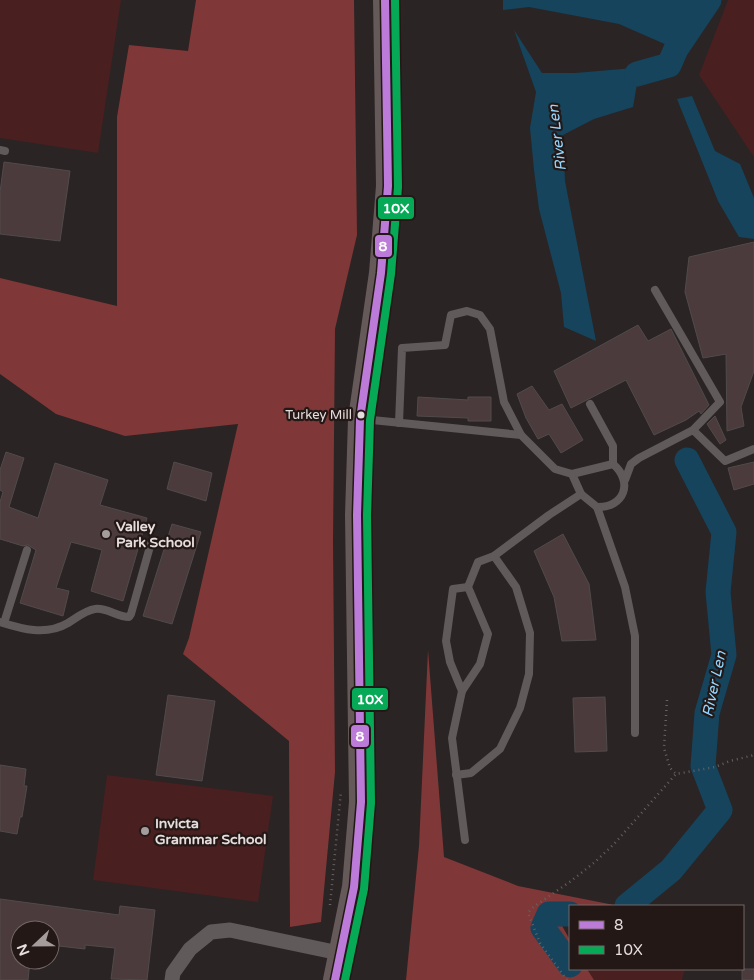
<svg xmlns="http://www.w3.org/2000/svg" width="754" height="980" viewBox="0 0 754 980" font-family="'Varela Round',sans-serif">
	<rect width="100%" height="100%" fill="#2a2424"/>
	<!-- green -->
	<g fill="#491f20">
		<polygon points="0,0 121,0 98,153 0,138"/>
		<polygon points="728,0 754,0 754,157 699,75"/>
		<polygon points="107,775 273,796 258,902 93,880"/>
		<polygon points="587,969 685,969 682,980 594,980"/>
	</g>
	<!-- forest -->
	<g fill="#803737">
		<polygon points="196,0 354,0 357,235 335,329 333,542 335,772 321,922 290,927 289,741 183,654 189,638 238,424 125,436 56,414 0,374 0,278 117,306 117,117 129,45 188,51"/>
		<polygon points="428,650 444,857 518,886 619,906 570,906 570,923 560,922 570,940 570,969 587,969 594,980 406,980 419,846"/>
	</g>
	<!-- water -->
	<g fill="#15445c">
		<polygon points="503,0 709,0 689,30 688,44 676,49 619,24 529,7 503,10"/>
		<polygon points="514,30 542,73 575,73 669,65 673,73 638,78 633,107 594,119 563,135 565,181 596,341 564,327 561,293 539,209 534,170 530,128 536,92"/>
		<polygon points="692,96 715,151 740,164 754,198 754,239 739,237 718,201 677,99"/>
	</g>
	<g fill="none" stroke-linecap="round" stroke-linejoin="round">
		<!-- river -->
		<g stroke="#15445c" stroke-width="25">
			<polyline points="637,74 669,65 676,49 709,0"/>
			<polyline points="627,906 671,870 720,810 703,766 707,713 724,655 718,592 724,532 687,460"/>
			<polyline points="570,914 549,914 543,928 570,965"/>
		</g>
	</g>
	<!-- building -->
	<g fill="#4c3b3c" stroke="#504b4b">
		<polygon points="4,162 70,171 60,241 0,234 0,192"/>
		<polygon points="754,242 754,371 741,407 744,426 727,431 726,354 703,358 685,292 689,257"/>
		<polygon points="638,325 648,341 671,329 709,405 701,414 699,411 686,420 654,435 626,380 571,408 554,371"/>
		<polygon points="532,386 549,410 562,404 583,440 561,453 549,434 538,439 526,418 517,394"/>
		<polygon points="418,397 468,400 468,397 491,397 491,421 468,421 468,418 417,416"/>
		<polygon points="715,416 726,440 720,444 707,424"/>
		<polygon points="6,452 24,458 9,507 38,518 55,463 108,480 100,505 147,518 123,601 91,591 102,550 71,542 56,588 69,591 63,616 20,603 36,550 28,545 23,546 0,539 0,502 3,492 0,490 0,470"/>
		<polygon points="174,462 212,473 206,501 167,489"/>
		<polygon points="754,462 754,484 734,490 728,468"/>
		<polygon points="172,524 201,532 172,624 143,616"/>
		<polygon points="563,534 589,584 596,640 562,641 554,597 534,551"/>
		<polygon points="168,695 215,701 202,781 156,775"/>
		<polygon points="605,697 607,751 575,752 573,698"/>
		<polygon points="0,765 26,769 24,786 27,786 22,817 20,817 17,834 0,831"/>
		<polygon points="0,899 119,915 120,906 155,910 147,980 111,979 115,948 85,945 85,949 50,945 50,930 20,930 20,960 30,961 28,980 0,980"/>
		<rect x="742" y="969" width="12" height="11"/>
	</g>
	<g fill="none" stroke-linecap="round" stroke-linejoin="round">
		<!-- path -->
		<g stroke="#666262" stroke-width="2.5" stroke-dasharray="1 4" stroke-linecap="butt">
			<polyline points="667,700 664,748 670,768 676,774"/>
			<polyline points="330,905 341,791"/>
			<polyline points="567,980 540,943 528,913 532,908 571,881 595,862 614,844 676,774 715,767 730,761 754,755"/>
		</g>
		<!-- service -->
		<g stroke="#605a5a" stroke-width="8">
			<polyline points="0,150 5,151"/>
			<polyline points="655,290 720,402 693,430"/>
			<path d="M590,404L613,446V464C634,482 624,508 597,507L581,494L572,474L613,464"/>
			<polyline points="362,419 521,435 555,469 572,474"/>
			<polyline points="399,423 402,348 445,345 451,315 467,311 480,315 490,329 504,402 521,435"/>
			<polyline points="625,480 631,464 639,458 693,430 725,461 754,449"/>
			<polyline points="597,507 625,587 635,636 635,733"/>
			<path d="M0,622C22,629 46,636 68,623C76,618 86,610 95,609C106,607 117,617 129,617L131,614L151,543"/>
			<polyline points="4,623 27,550"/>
			<polyline points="462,691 450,662 446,641 453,589 468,587"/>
			<polyline points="456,775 471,773 500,749 520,708 529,674 530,633 516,587 494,556"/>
			<polyline points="465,840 452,738 462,691 480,664 488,634 468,587 478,562 494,556 549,515 581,494"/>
		</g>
		<!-- minor -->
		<polyline stroke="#605a5a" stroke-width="15" points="172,980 173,973 190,949 211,932 230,930 339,953"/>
		<!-- primary -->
		<polyline stroke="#655959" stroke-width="24" points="335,980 354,887 361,802 357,515 360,419 381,273 388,186 385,0"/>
		<!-- bus-1 casing -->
		<g stroke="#241817" stroke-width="11">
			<polyline id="bus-1" points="335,980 354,887 361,802 357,515 360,419 381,273 388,186 385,0"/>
		</g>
		<!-- bus-2 casing -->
		<g stroke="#241817" stroke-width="11">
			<polyline id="bus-2" points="345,980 364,889 371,803 367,515 370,420 391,274 398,187 395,0"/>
		</g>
		<!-- bus-1 -->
		<use href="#bus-1" stroke="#bd7bd9" stroke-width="8"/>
		<!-- bus-2 -->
		<use href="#bus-2" stroke="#06aa56" stroke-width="8"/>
	</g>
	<!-- markers -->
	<circle fill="#e6dedd" stroke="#241817" stroke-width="2" cx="361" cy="415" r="4.5"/>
	<g fill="#a49d9c" stroke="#241817" stroke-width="2">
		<circle cx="106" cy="534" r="5"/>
		<circle cx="145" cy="831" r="5"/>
	</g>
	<g text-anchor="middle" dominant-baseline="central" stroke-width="4.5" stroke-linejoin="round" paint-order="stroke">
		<!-- bus labels -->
		<g font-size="13" fill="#e6dedd" stroke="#241817" text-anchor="end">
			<text x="352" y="415">Turkey Mill</text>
		</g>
		<!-- poi labels -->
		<g font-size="14" font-weight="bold" fill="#e6dedd" stroke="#241817" text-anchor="start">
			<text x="116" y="526">Valley<tspan x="116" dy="16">Park School</tspan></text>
			<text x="155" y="823">Invicta<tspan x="155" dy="16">Grammar School</tspan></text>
		</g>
		<!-- water labels -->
		<g font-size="15" font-style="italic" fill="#94d7fe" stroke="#241817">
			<text transform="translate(557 138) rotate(-97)">River Len</text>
			<text transform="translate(714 684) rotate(-78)">River Len</text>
		</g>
	</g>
	<g stroke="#241817" stroke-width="2">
		<rect x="377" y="196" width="38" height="24" rx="5" fill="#06aa56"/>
		<rect x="374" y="234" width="19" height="24" rx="5" fill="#bd7bd9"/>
		<rect x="351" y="687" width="38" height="24" rx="5" fill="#06aa56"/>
		<rect x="350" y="724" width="20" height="24" rx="5" fill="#bd7bd9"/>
	</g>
	<g font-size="14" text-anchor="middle" font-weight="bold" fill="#fff">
		<text x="396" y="213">10X</text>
		<text x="383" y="251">8</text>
		<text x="370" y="704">10X</text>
		<text x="360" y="741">8</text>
	</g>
	<!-- legend -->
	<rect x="569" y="905" width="175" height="65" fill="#241817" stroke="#726766"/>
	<rect x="579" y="921" width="25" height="8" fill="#bd7bd9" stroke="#726766"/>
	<text x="614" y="930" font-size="15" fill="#e6dedd">8</text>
	<rect x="579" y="946" width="25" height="8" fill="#06aa56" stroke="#726766"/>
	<text x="614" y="955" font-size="15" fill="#e6dedd">10X</text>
	<!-- north arrow -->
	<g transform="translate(35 945) rotate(248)"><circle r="24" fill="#241817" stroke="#726766"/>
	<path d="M0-4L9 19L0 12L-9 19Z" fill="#a49d9c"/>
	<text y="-8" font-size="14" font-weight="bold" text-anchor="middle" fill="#e6dedd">N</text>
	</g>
</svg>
